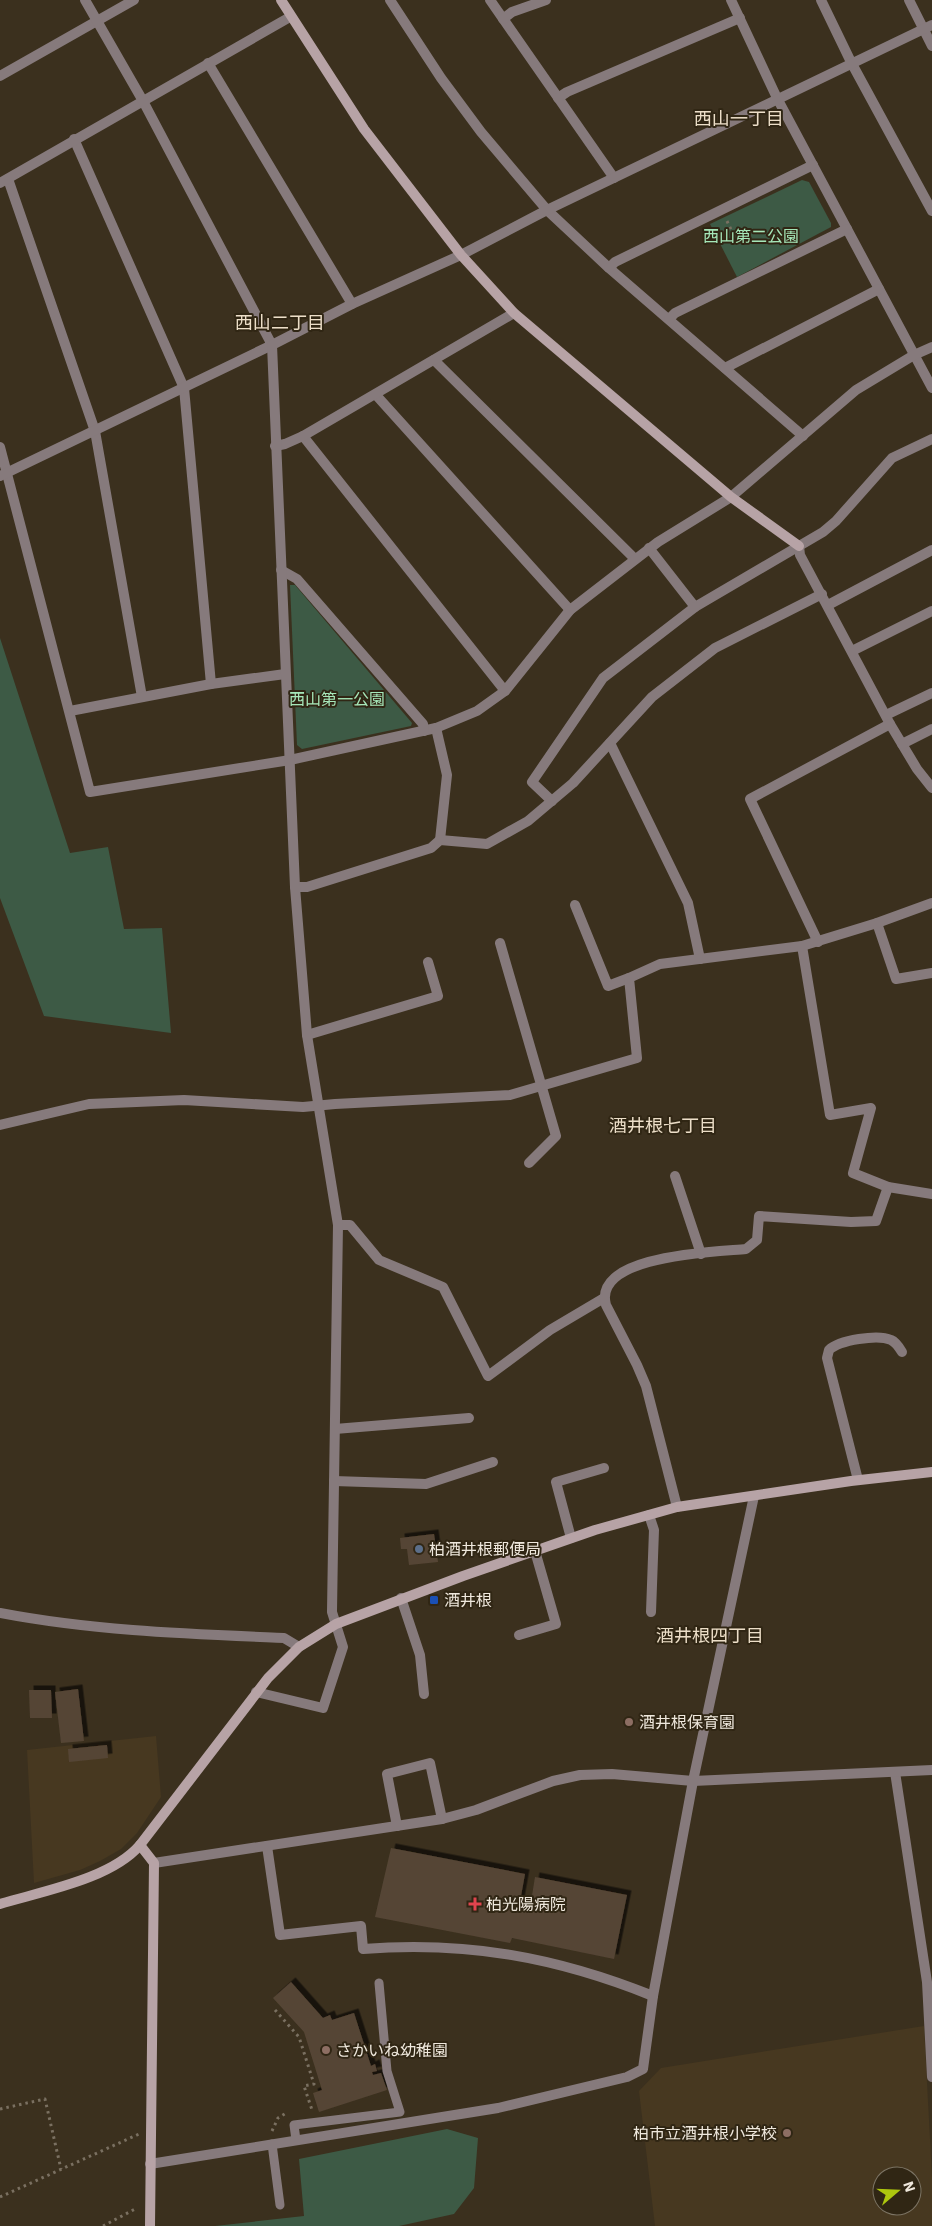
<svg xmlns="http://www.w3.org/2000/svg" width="932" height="2226" viewBox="0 0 932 2226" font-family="'IBM Plex Sans','Noto Sans JP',sans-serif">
	<defs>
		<filter id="shadow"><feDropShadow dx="4.5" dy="-4.5" stdDeviation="0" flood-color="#0009"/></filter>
	</defs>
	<rect width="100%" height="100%" fill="#3b301e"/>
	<!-- built -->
	<g fill="#473820" fill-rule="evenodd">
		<polygon points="156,1736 161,1797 137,1833 121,1849 100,1861 80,1870 34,1883 27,1750"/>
		<path d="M924,2026L932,2177V2226H655L639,2091L661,2068ZM882,2176H912V2206H882Z"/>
	</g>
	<!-- green -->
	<g fill="#3d5a45">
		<polygon points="802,180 809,182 831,223 831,227 737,277 710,224"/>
		<polygon points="290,585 295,585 412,723 411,726 302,749 297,745"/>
		<polygon points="0,638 70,853 108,847 124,929 162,928 171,1033 44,1016 0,898"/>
		<polygon points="447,2129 478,2138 474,2188 454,2214 399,2226 215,2226 304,2216 299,2159"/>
	</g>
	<!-- building -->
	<g fill="#554535" filter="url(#shadow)">
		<polygon points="434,1534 438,1562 409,1565 407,1549 401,1549 400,1538"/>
		<polygon points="78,1689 84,1741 61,1743 55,1692"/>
		<polygon points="29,1690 51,1690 52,1718 30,1718"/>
		<polygon points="107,1745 108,1758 69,1762 68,1749"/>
		<polygon points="391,1848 525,1874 519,1907 530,1908 535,1877 627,1895 614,1959 512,1938 510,1943 375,1917"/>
		<polygon points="291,1982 323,2018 330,2015 332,2020 354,2013 371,2066 375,2064 377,2071 372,2072 373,2075 381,2073 387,2090 319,2112 313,2093 322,2090 304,2032 273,1998"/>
	</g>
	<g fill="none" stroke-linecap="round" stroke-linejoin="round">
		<!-- path -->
		<g stroke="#7a7061" stroke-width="3" stroke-dasharray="2.5 4" stroke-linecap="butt">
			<polyline points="727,221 734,236"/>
			<polyline points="275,2010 299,2037 314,2084 304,2086 312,2110"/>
			<polyline points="0,2109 45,2099 61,2169"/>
			<polyline points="272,2131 278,2118 288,2112"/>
			<polyline points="0,2197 139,2134"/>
			<polyline points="103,2226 137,2208"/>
		</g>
		<!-- lane -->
		<g stroke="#867a7c" stroke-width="9">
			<polyline points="296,2140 294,2125 400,2112 387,2071 379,1983"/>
			<polyline points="272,2144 280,2205"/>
		</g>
		<!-- street -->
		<g stroke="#867a7c" stroke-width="10">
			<polyline points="390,0 441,78 481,132 547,210 609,268 803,436"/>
			<polyline points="490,0 614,178"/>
			<polyline points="731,0 777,98 932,388"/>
			<polyline points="821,0 851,62 932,211"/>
			<polyline points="909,0 932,46"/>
			<polyline points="503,19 512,12 546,0"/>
			<polyline points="208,63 352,304"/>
			<polyline points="0,76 134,0"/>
			<polyline points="558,98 567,92 740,18"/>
			<polyline points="74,139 184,388 211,684"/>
			<polyline points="8,179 95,431 142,697"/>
			<polyline points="0,183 290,17"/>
			<polyline points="609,268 615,262 813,165"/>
			<polyline points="669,319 675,313 847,229"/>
			<polyline points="434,360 635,559"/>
			<polyline points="725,368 879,289"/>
			<polyline points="376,395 570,610"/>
			<polyline points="303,436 505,691"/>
			<polyline points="275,446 285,444 303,436 514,313"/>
			<polyline points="0,447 90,792 290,760 436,728 477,711 505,691 570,610 658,542 731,497 856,390 914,355 932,347"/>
			<polyline points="0,476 272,345 143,101 85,0"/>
			<polyline points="799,546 800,555 890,724 917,769 932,788"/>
			<polyline points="649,548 695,607 823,532 836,521 892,458 932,439"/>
			<polyline points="281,570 297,579 423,724 424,731"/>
			<polyline points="828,605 932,550"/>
			<polyline points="852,651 932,611"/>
			<polyline points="70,711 211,684 285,674"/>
			<polyline points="886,715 932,693"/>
			<polyline points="436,728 447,775 440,840"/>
			<polyline points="610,743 688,903 700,959"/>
			<polyline points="902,744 932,729"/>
			<polyline points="552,801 532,782 603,678 695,607"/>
			<polyline points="295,887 307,887 431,848 440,840 487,844 528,821 573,783 652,697 715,648 822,594"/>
			<polyline points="575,905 608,986 629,978"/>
			<polyline points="877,923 896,979 932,973"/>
			<polyline points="818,942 750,799 890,724"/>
			<polyline points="500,943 556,1136 529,1163"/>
			<polyline points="802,946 830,1115 871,1108 853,1173 888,1187 932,1194"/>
			<polyline points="307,1035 438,996 428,962"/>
			<polyline points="0,1125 89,1104 184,1100 303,1107 335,1104 510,1095 637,1058 629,978 660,964 802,946 877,923 932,903"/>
			<polyline points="675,1176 701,1254"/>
			<polyline points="338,1225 350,1225 379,1260 443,1287 488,1376 550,1330 604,1298"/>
			<polyline points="335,1429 469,1418"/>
			<path d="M858,1480L827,1358L829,1350C839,1340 878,1334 891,1340C896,1342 899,1347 902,1352"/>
			<polyline points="334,1481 426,1484 493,1462"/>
			<path d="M677,1507L646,1386L637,1365L606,1305C592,1255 715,1252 746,1249L757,1240L759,1216L851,1222L876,1221L888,1187"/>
			<polyline points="649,1515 654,1530 651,1612"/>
			<polyline points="571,1538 556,1482 604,1468"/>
			<polyline points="401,1598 420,1655 424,1694"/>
			<path d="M0,1613C94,1631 189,1634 284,1638L299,1647"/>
			<polyline points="519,1635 556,1624 535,1551"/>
			<polyline points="256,1692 323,1708 343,1647 332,1612 338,1225 307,1035 295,887 272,345 352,304 461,255 547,210 932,25"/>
			<polyline points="895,1772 927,1982 932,2077"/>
			<polyline points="397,1826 387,1774 430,1763 442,1819"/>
			<path d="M267,1846L280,1935L361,1926L363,1949C467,1941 556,1957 653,1996"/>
			<polyline points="154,1863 442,1819 476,1810 553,1781 580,1775 612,1774 693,1781 932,1770"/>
			<polyline points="150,2164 498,2108 627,2077 643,2069 653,1996 693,1781 754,1496"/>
		</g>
		<!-- secondary -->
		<g stroke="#b7a3a6" stroke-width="10">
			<polyline points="281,0 364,129 461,255 514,313 731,497 799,546"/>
			<polyline points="140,1845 154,1863 150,2226"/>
			<path d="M0,1904C43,1891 111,1879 140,1845L268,1678L299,1647L336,1624L463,1576L595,1530L677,1507L851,1481L932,1472"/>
		</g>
	</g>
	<!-- markers -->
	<circle fill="#5c6f8a" stroke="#302614" stroke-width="2" cx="419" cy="1549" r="5"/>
	<rect fill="#1a4fb4" stroke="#302614" stroke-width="2" x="429" y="1595" width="10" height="10" rx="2.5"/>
	<g fill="#8d6e63" stroke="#302614" stroke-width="2">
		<circle cx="629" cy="1722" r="5"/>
		<circle cx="326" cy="2050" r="5"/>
		<circle cx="787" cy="2133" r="5"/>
	</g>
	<path fill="#e0444e" stroke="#302614" stroke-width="2" d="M472.5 1896.5h5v5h5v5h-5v5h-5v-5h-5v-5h5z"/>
	<g text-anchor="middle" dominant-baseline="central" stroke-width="4" stroke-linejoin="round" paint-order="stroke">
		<!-- park labels -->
		<g font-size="16" fill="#a6e7b9" stroke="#302614">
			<text x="751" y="236">西山第二公園</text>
			<text x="337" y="699">西山第一公園</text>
		</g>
		<!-- poi labels -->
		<g font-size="16" fill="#efe8dd" stroke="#302614" text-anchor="start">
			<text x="429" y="1549">柏酒井根郵便局</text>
			<text x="444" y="1600">酒井根</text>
			<text x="639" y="1722">酒井根保育園</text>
			<text x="486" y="1904">柏光陽病院</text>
			<text x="336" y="2050">さかいね幼稚園</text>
			<text x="777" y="2133" text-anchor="end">柏市立酒井根小学校</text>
		</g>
		<!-- neighbourhood labels -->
		<g font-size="18" fill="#ecdec8" stroke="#302614">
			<text x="739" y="118">西山一丁目</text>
			<text x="280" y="322">西山二丁目</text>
			<text x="663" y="1125">酒井根七丁目</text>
			<text x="710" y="1635">酒井根四丁目</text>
		</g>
	</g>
	<!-- north arrow -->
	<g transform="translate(897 2191) rotate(71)"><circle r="24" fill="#302614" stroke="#7c7464"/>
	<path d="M0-4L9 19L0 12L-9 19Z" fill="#adc60e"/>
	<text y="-8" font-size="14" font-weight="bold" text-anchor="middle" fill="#efe8dd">N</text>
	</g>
</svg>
